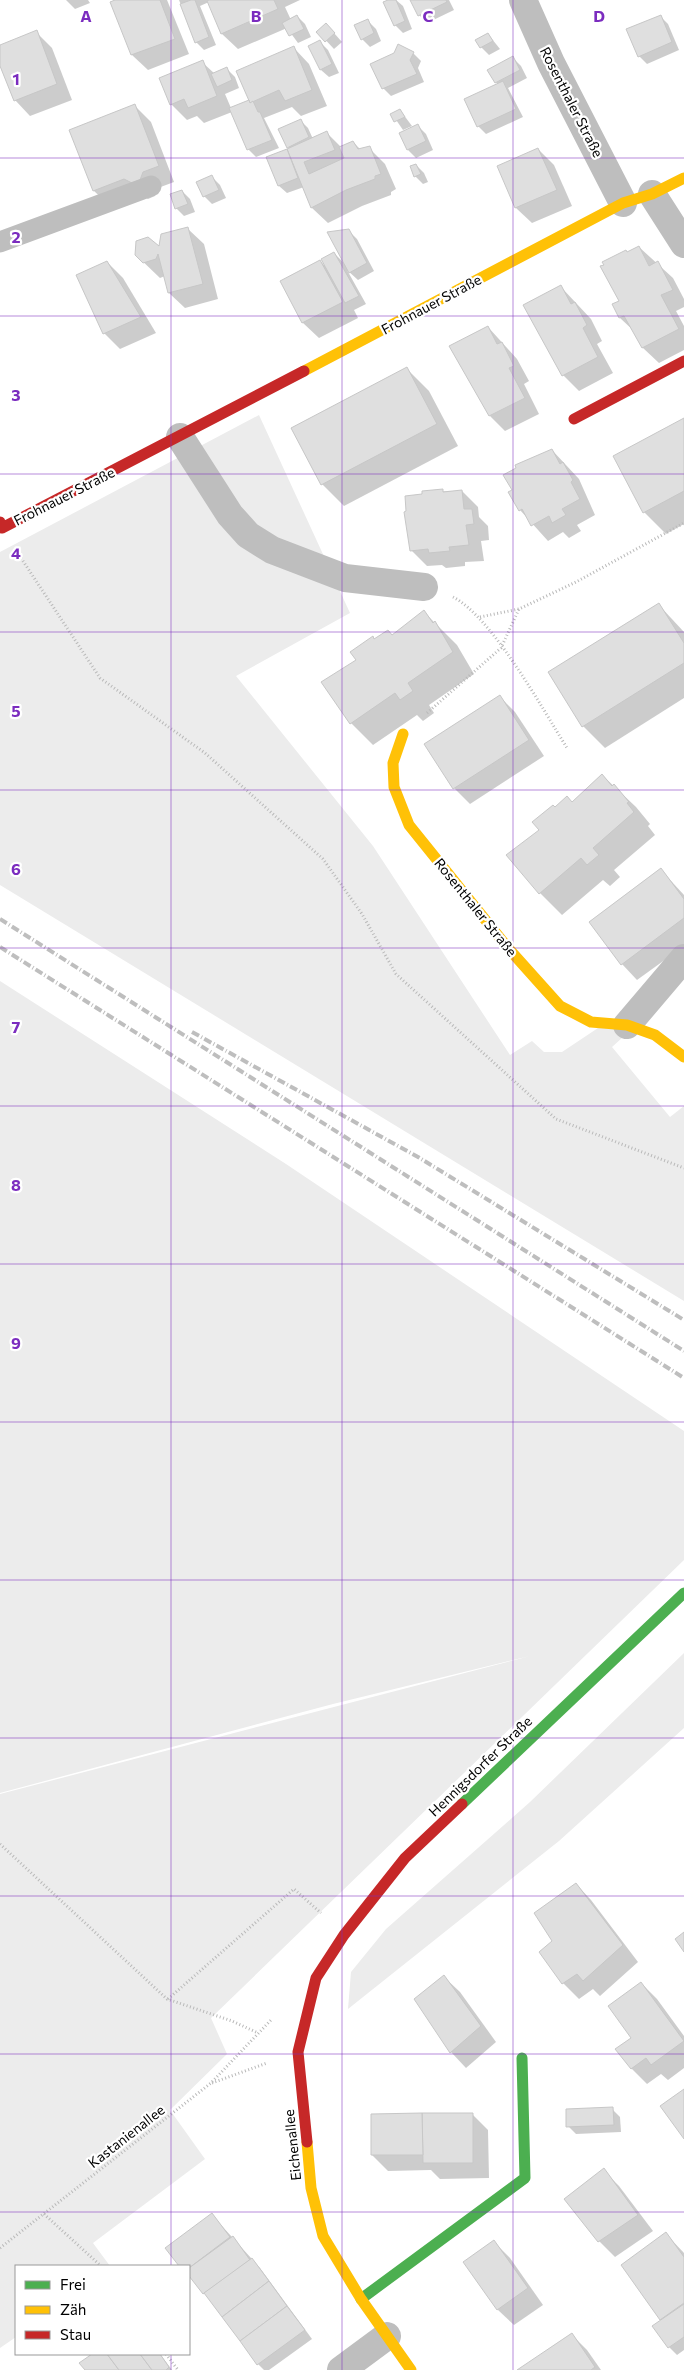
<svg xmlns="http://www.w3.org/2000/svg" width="684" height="2370" viewBox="0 0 684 2370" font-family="Commissioner,sans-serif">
	<rect width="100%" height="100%" fill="#fff"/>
	<!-- green -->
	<g fill="#ececec">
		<polygon points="259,415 350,613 236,676 373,846 510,1055 532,1041 544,1052 562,1052 601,1026 632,1029 612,1047 670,1117 684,1106 684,1301 0,885 0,552"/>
		<polygon points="0,981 286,1164 684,1431 684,1560 211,2018 227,2054 170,2110 205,2159 93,2243 110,2266 16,2266 16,2337 0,2348 0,1794 530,1656 333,1704 0,1793"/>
		<polygon points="684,1653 684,1728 559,1841 348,2009 351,1972 386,1929 530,1802"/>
	</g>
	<!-- shadow -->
	<g fill="#0003">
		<polygon points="88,0 90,3 75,9 66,0"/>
		<polygon points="118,0 167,0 189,54 148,70 132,55"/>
		<polygon points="179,0 300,0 285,7 291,20 297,16 305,24 311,37 298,43 287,28 238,49 222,34 209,2 200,6 216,45 204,50 196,42"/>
		<polygon points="391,0 396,0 403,6 412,29 403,33 395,25"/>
		<polygon points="411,0 449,0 454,10 427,23 419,15"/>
		<polygon points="660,16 668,24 679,50 647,64 639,56"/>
		<polygon points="368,21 376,29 381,41 370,47 362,39"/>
		<polygon points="36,32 52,48 72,100 30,116 15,100 0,62 0,46"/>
		<polygon points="318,32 334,33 342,42 334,49"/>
		<polygon points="488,34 500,49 489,55 481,47"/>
		<polygon points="320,42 328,50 339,73 329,77 321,70 309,47"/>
		<polygon points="294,48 309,64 327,106 301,116 292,107 264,118 279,148 256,157 248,149 232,112 204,123 197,116 187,120 171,104 202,62 215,74 227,69 235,77 239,88 225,94 231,108 250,100"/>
		<polygon points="413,53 421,61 418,68 424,82 391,96 383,88"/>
		<polygon points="513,58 521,66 527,78 508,88 523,117 486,134 478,126 498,85 496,82"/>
		<polygon points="135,106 151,122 174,182 158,188 155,196 148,199 141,194 110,206 94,191"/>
		<polygon points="400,110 412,126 403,130 392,114"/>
		<polygon points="300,120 308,128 313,139 327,133 341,147 353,142 361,150 369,148 385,164 396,189 391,192 391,195 362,206 328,223 312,208 304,187 287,193 279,186 267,158 290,149 288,147"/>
		<polygon points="418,126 426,134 433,150 416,158 408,150 401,133"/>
		<polygon points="538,149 554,165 572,206 532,223 516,208"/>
		<polygon points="416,165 424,173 428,182 423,184 415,176"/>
		<polygon points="212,177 220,185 226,198 212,204 204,196"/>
		<polygon points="182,191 190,199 195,212 184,216 176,208"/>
		<polygon points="188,229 204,244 218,299 185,308 169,293 165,276 160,278 136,255 159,248"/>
		<polygon points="348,230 357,239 374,271 358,280 347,270 366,304 354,310 358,318 319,338 303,323 281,281 320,261 327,268 334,253 345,264"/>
		<polygon points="639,247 673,278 684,299 684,307 676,311 684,326 684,350 659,363 643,348 635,332 620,318 613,305 620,301 628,253"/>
		<polygon points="107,262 123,278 156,333 120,349 104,333"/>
		<polygon points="561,287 591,319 602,341 597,344 613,373 579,391 563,375"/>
		<polygon points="488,327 517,359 529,381 524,384 539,414 505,431 490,416"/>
		<polygon points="407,369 429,391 458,446 344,506 322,484 293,429"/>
		<polygon points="684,420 684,524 666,534 644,512"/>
		<polygon points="552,450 579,479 595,515 577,525 581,531 569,538 563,532 548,541 520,510"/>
		<polygon points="462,491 478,507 479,517 488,526 489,540 481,541 484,561 465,562 465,566 446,568 442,565 427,566 411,550 423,492"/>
		<polygon points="658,604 684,632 684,698 605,748 583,726"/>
		<polygon points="424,612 457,645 474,674 429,705 434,713 423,721 417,715 373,745 351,723 357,661 375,640 393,636"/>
		<polygon points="500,697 515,712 544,756 470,804 454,788"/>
		<polygon points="602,775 636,807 650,824 648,826 655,835 614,870 620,877 610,886 603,880 562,915 540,893 540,830 555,809 573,803"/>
		<polygon points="661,870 684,895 684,946 637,980 622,964"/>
		<polygon points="576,1884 591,1900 638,1962 600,1996 593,1989 579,1999 563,1983 554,1941"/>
		<polygon points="444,1977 460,1992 496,2042 466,2068 451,2052"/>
		<polygon points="641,1983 657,1999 684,2036 684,2068 668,2080 661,2074 647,2084 631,2068 633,2038"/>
		<polygon points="612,2109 620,2117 621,2132 576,2134 568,2126"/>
		<polygon points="472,2114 488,2130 489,2178 440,2179 431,2170 388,2171 372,2155"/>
		<polygon points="603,2170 619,2186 653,2231 615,2257 599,2241 566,2199"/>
		<polygon points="212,2215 260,2268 312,2339 269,2370 264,2370 258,2364 212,2301 189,2276 189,2266 180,2266 167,2248"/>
		<polygon points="666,2234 684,2253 684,2350 677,2355 669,2347 662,2320 622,2265"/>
		<polygon points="494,2242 510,2258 543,2305 514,2325 498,2310 465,2262"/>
		<polygon points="571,2334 587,2350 601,2370 519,2370"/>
		<polygon points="94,2354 160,2354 172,2370 86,2370 81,2363"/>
	</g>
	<!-- building -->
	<g fill="#dfdfdf" stroke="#c7c7c7">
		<polygon points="115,0 160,0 175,39 131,55 110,2"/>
		<polygon points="191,0 195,0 209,37 195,43 180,4"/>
		<polygon points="209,0 274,0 278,9 221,34 207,1"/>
		<polygon points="388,0 396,0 405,21 394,26 383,2"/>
		<polygon points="410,0 446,0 447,2 418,16"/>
		<polygon points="297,15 304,29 289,36 282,23"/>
		<polygon points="661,15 672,42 638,57 626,29"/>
		<polygon points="368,19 374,33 361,40 354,25"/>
		<polygon points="326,23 335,33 325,42 316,32"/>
		<polygon points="37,30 57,84 14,101 0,66 0,45"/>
		<polygon points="488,33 493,41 480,48 475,40"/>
		<polygon points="320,40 332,64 320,70 308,46"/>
		<polygon points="398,44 414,52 410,60 417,74 382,89 370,64 394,53"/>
		<polygon points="294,46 312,90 285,101 279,90 250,103 236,71"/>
		<polygon points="513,56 520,70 495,83 487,70"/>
		<polygon points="203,60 217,96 188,108 184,99 170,105 159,78"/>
		<polygon points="227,67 232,80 217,87 211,74"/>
		<polygon points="503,81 516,109 477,127 464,99"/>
		<polygon points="249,100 250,103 253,101 258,112 260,112 272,140 247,150 229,108"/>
		<polygon points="135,104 159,166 143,172 140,180 132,183 124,179 93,191 69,130"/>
		<polygon points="400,109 405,117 394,122 390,114"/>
		<polygon points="301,119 309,137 287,148 278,129"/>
		<polygon points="418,124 426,141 407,150 399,133"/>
		<polygon points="327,131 335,150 304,162 309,174 344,158 339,147 353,141 358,149 370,146 381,174 375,176 375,179 346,190 311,208 287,149"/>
		<polygon points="538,148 557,190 515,208 497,166"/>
		<polygon points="287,149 298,178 278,186 266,157"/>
		<polygon points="416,164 421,174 414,177 410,166"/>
		<polygon points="212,175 219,190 203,197 196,182"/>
		<polygon points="182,190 188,204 175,209 170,194"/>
		<polygon points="188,227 203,284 168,293 158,254 156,259 143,263 135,255 136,241 148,237 159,246 161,234"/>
		<polygon points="349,229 367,263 349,273 327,232"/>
		<polygon points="639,246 649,266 658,261 673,290 661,295 679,329 642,348 624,316 619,318 612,304 619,301 600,266 604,265 602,262 626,250 627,252"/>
		<polygon points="334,252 359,296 345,303 321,259"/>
		<polygon points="320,260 343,302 302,323 280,281"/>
		<polygon points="107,261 141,317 103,334 76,275"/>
		<polygon points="561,285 571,304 575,302 587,325 583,328 598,357 562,376 523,305"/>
		<polygon points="488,326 497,344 502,342 514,366 509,368 525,398 489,416 449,346"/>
		<polygon points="407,367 437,424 321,485 291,428"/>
		<polygon points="684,418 684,491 643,513 613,456"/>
		<polygon points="552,449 560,464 563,462 573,480 571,482 580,499 562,509 566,515 552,523 549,516 531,526 522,509 519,511 508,492 512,490 503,475 516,468 515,465"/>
		<polygon points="443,489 443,492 462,490 464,509 472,509 474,524 466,525 469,545 449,547 450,551 429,553 428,549 410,551 404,512 406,511 405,496 422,494 422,491"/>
		<polygon points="659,603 684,643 684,663 582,727 548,672"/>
		<polygon points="424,610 433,623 435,621 453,652 408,683 413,691 400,700 395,693 350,724 321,682 356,660 350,652 373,636 374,639 388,630 392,635"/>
		<polygon points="500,695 529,740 453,789 424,744"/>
		<polygon points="602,774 612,786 614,784 629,802 627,803 634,812 593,848 599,855 587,865 581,858 539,894 506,855 539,830 532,822 553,805 555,807 567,796 572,802"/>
		<polygon points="661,868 684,899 684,918 621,965 589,922"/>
		<polygon points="576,1883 623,1945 583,1981 577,1974 562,1984 539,1952 552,1941 534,1913"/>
		<polygon points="684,1932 684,1952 675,1939"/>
		<polygon points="444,1975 481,2026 450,2053 414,1999"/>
		<polygon points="641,1982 684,2041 651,2065 646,2058 631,2069 615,2049 631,2038 608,2006"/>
		<polygon points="684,2089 684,2139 660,2106"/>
		<polygon points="613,2107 614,2125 566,2127 566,2109"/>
		<polygon points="422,2113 473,2113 473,2163 423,2163"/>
		<polygon points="422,2113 423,2155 371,2155 371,2114"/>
		<polygon points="604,2168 638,2215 598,2242 564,2199"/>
		<polygon points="212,2213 230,2237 189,2268 189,2266 179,2266 165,2248"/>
		<polygon points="666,2232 684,2257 684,2303 660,2320 621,2265"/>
		<polygon points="233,2236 250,2260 203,2294 189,2276 189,2268"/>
		<polygon points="494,2240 528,2288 497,2310 463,2262"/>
		<polygon points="252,2258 269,2281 222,2317 204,2293"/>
		<polygon points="269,2281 287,2306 240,2341 222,2317"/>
		<polygon points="684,2304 684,2337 668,2348 652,2326"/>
		<polygon points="287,2306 305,2330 257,2365 240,2341"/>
		<polygon points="572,2333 595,2367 591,2370 517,2370"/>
		<polygon points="92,2354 107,2354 119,2370 85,2370 79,2363"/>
		<polygon points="107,2354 140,2354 152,2370 119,2370"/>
		<polygon points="140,2354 160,2354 169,2367 166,2370 152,2370"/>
	</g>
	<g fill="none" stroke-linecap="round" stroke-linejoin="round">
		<!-- path -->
		<g stroke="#b9b9b9" stroke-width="3" stroke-dasharray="1 2.5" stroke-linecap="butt">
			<polyline points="19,555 100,678 205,753 323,859 362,914 396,974 556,1119 684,1168"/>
			<path d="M453,597C492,617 542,708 567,748"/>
			<polyline points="480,617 519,609 576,582 684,523"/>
			<polyline points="427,713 501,648 519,609"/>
			<polyline points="0,1844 167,1999 232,2021 258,2033"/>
			<polyline points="168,1999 294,1889 321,1913"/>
			<polyline points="212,2083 267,2063"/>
			<polyline points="44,2214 101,2266"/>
			<polyline points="0,2248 211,2083 272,2019"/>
			<polyline points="166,2354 178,2370"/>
		</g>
		<!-- lane -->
		<polyline stroke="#bebebe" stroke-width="21" points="0,242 151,186"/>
		<!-- street -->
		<g stroke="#bebebe" stroke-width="28">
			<polyline points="523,0 551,63 623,203"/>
			<polyline points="652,194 684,244"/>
			<polyline points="180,437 230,515 248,535 272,550 345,578 424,587"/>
			<polyline points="627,1025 684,958"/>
			<polyline points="341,2370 387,2336"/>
		</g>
		<!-- fast -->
		<g stroke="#4caf50" stroke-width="11">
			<polyline points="462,1804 684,1593"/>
			<polyline points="361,2299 525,2178 522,2058"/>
		</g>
		<!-- slow -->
		<g stroke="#ffc107" stroke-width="11">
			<polyline points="304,371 623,203 652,194 684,178"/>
			<polyline points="403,734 393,763 394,787 409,825 508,948 560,1006 591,1022 627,1025 655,1035 684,1057"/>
			<polyline points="307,2142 311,2188 323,2236 361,2299 411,2370"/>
		</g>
		<!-- jam -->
		<g stroke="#c62828" stroke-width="11">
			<polyline points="574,419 684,361"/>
			<polyline points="0,522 2,528 304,371"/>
			<polyline points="307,2142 298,2052 316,1978 344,1935 405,1858 462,1804"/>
		</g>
		<!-- rail -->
		<g stroke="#bebebe" stroke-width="4" stroke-dasharray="8 2.5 1 2.5" stroke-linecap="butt">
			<polyline points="0,919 684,1351"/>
			<polyline points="0,947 684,1378"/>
			<polyline points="192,1032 418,1157 684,1320"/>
		</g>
	</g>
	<!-- grid -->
	<path fill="none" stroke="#7b2cbf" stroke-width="1" stroke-opacity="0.55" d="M171,0V2266M342,0V2370M513,0V2370M0,158H684M0,316H684M0,474H684M0,632H684M0,790H684M0,948H684M0,1106H684M0,1264H684M0,1422H684M0,1580H684M0,1738H684M0,1896H684M0,2054H684M0,2212H684M171,2354V2370"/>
	<g text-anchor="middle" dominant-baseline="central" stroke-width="4.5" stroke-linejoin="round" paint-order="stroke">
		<!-- street labels -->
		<g font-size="14" fill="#000" stroke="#fff">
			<text transform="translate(572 102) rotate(63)">Rosenthaler Straße</text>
			<text transform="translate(431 304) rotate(-28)">Frohnauer Straße</text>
			<text transform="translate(64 496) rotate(-27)">Frohnauer Straße</text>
			<text transform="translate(476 907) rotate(51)">Rosenthaler Straße</text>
			<text transform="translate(480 1766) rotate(-44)">Hennigsdorfer Straße</text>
			<text transform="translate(126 2136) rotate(-38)">Kastanienallee</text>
			<text transform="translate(292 2145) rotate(-96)">Eichenallee</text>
		</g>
	</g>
	<g font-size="16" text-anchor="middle" font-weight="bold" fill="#7b2cbf" stroke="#fff" stroke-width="4.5" stroke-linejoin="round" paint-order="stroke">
		<text x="86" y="22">A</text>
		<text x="256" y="22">B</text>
		<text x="428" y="22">C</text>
		<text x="599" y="22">D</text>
		<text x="16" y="85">1</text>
		<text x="16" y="243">2</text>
		<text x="16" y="401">3</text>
		<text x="16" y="559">4</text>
		<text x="16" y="717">5</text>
		<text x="16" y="875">6</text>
		<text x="16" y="1033">7</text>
		<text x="16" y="1191">8</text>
		<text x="16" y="1349">9</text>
	</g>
	<!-- legend -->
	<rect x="15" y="2265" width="175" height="90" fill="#ffffff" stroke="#999999"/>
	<rect x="25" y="2281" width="25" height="8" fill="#4caf50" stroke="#999999"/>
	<text x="60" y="2290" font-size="15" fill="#000000">Frei</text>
	<rect x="25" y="2306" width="25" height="8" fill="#ffc107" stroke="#999999"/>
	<text x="60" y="2315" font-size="15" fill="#000000">Zäh</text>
	<rect x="25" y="2331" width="25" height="8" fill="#c62828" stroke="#999999"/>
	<text x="60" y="2340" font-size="15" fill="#000000">Stau</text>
</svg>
